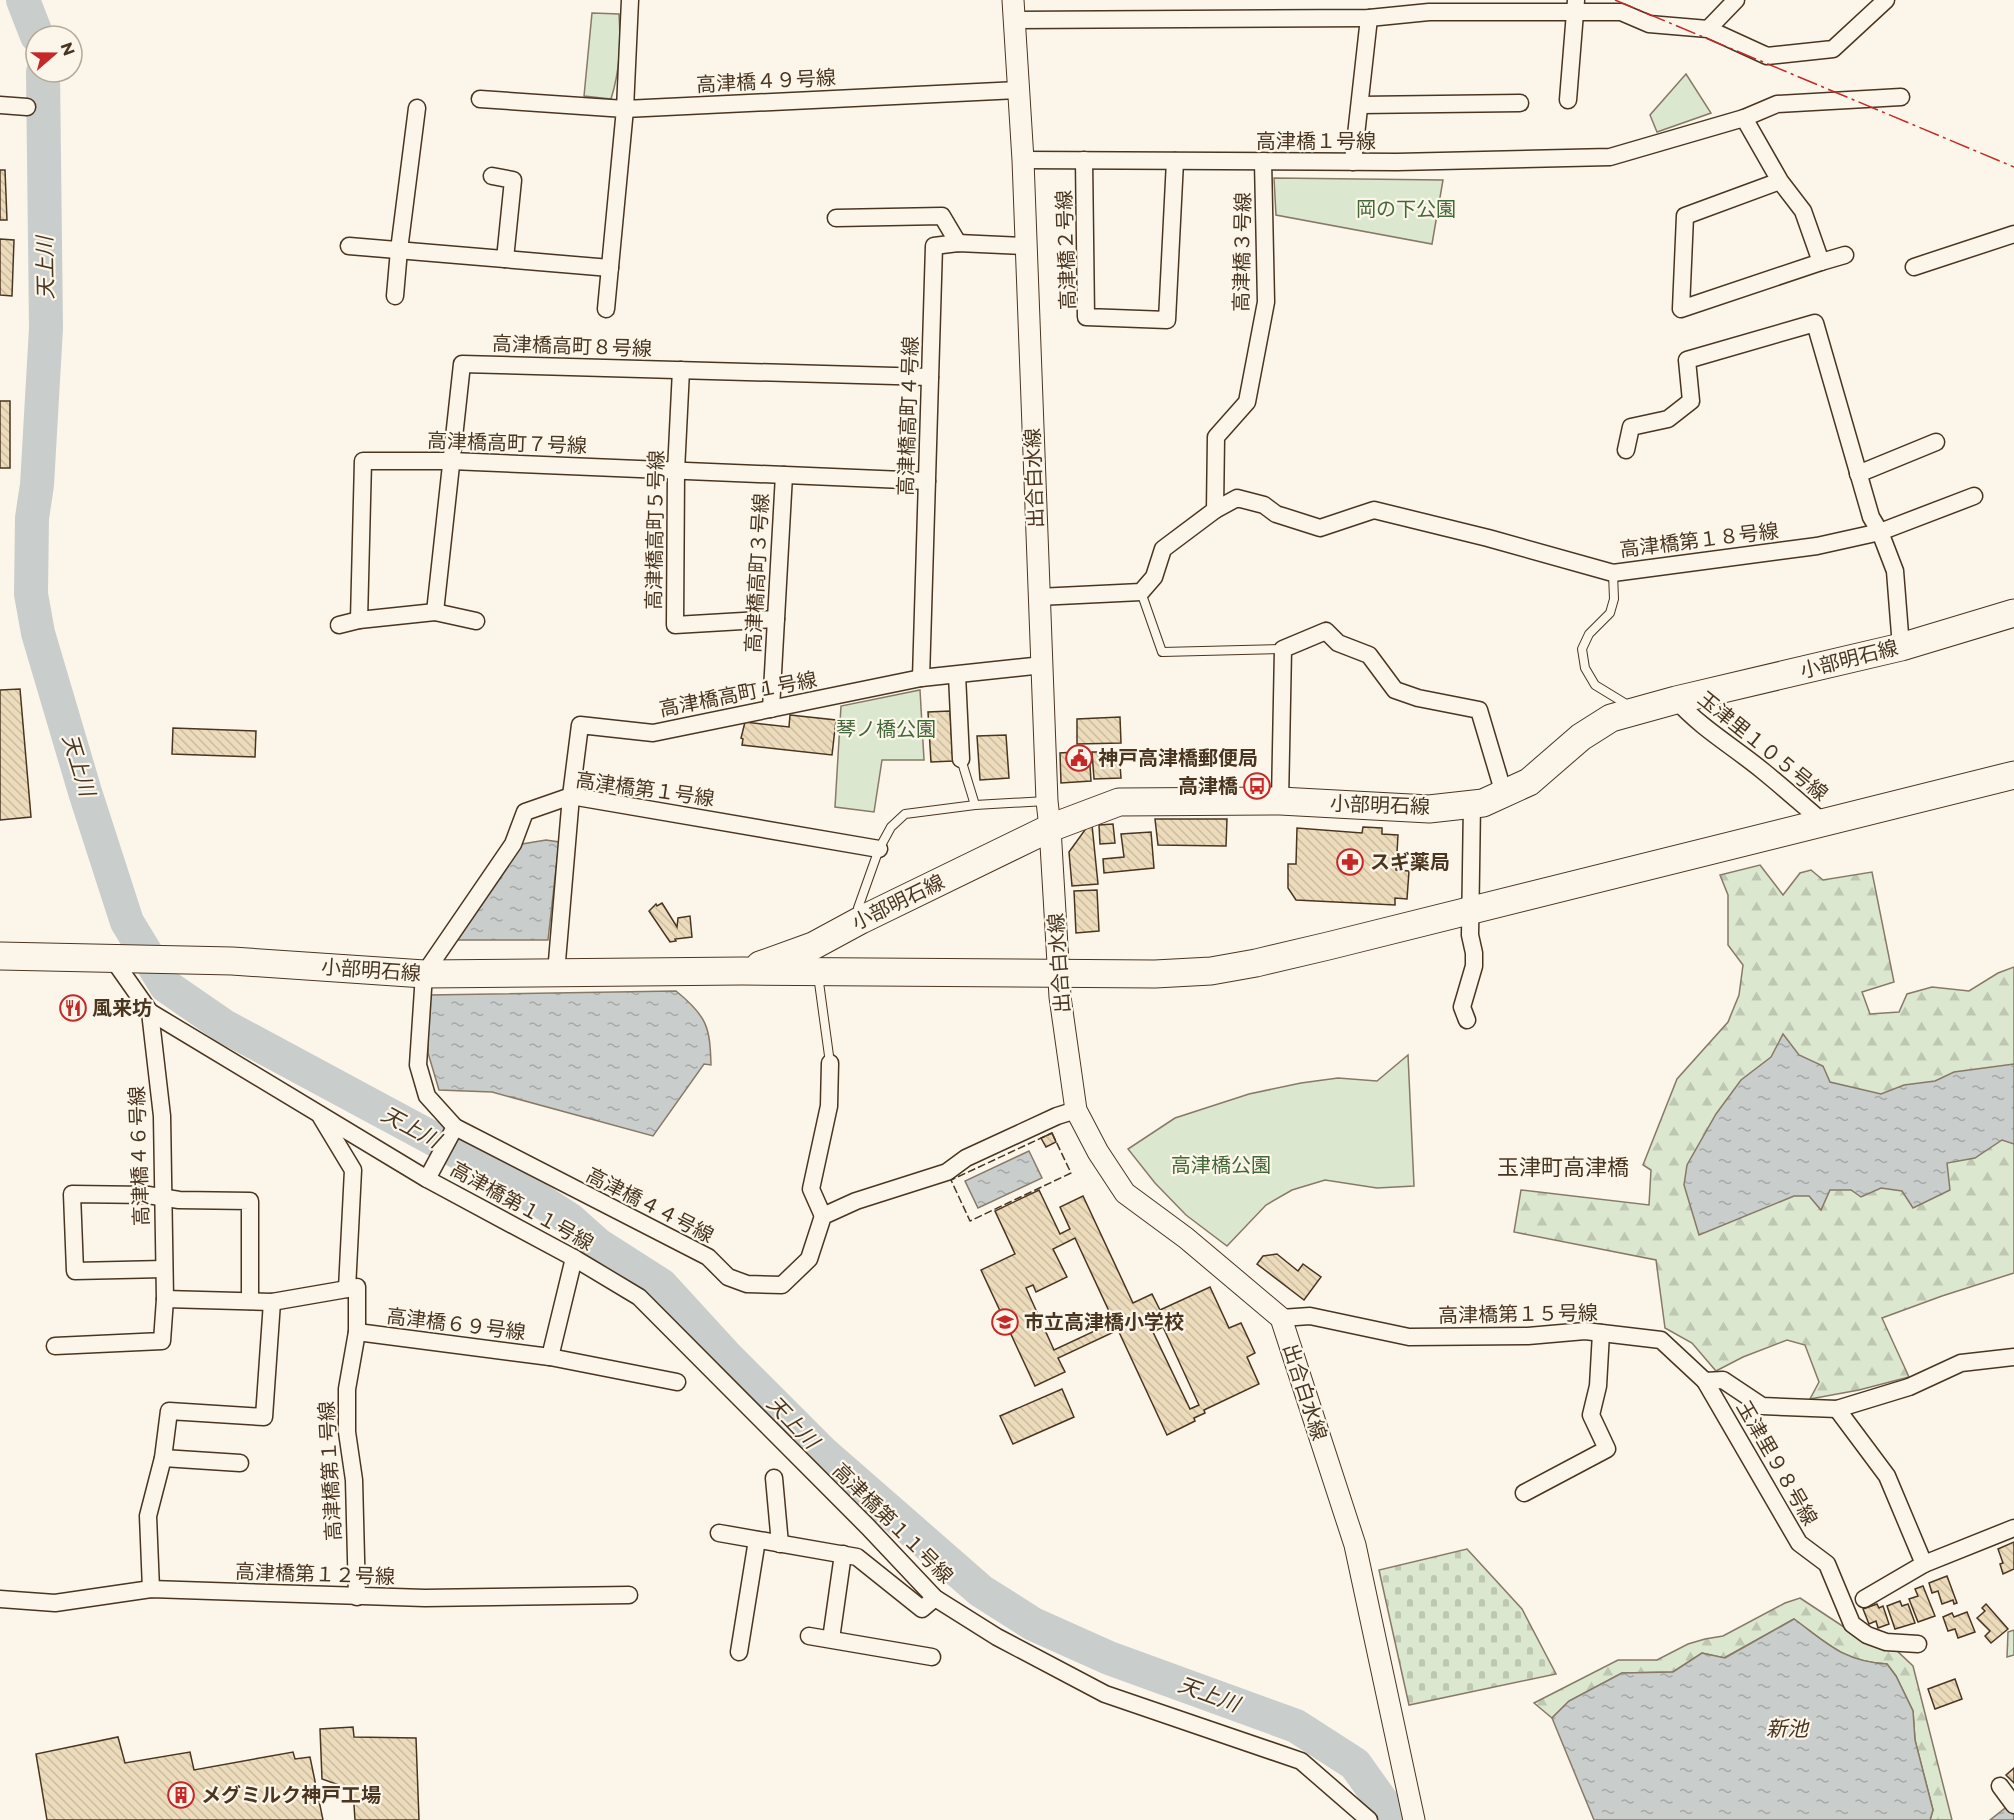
<svg xmlns="http://www.w3.org/2000/svg" width="2014" height="1820" viewBox="0 0 2014 1820" font-family="Montserrat,'Noto Sans JP',sans-serif">
	<defs>
		<pattern id="forest-firs" width="22" height="20" patternUnits="userSpaceOnUse" patternTransform="scale(1.5)"><rect width="22" height="20" fill="#dce7d0"/><path d="M5 1l3.5 6h-7zM16 11l3.5 6h-7z" fill="#bec7b2"/></pattern>
		<pattern id="cemetery-stones" width="16" height="16" patternUnits="userSpaceOnUse" patternTransform="scale(1.5)"><rect width="16" height="16" fill="#dce7d0"/><path d="M2 7V4a2 2 0 0 1 4 0v3zM10 15v-3a2 2 0 0 1 4 0v3z" fill="#bec7b2"/></pattern>
		<pattern id="water-ripples" width="26" height="14" patternUnits="userSpaceOnUse" patternTransform="scale(1.5)"><rect width="26" height="14" fill="#c9cecd"/><path d="M2 4q2-2 4 0t4 0M15 11q2-2 4 0t4 0" fill="none" stroke="#a5a8a6"/></pattern>
		<pattern id="building-back-hatch" width="6" height="6" patternUnits="userSpaceOnUse" patternTransform="scale(1.5)"><rect width="6" height="6" fill="#ecdcbc"/><path d="M-1 5l2 2M0 0l6 6M5-1l2 2" fill="none" stroke="#ccbda1"/></pattern>
	</defs>
	<rect width="100%" height="100%" fill="#fbf6e9"/>
	<!-- green -->
	<g fill="#dce7d0" stroke="#887966" stroke-width="1.5">
		<path d="M592,13L619,14C621,44 620,70 611,99L584,96Z"/>
		<polygon points="1686,74 1711,113 1657,132 1650,115"/>
		<polygon points="1274,178 1443,180 1432,244 1276,215"/>
		<polygon points="920,690 924,760 882,760 874,812 835,807 841,706"/>
		<polygon points="1408,1055 1414,1186 1377,1188 1325,1180 1292,1190 1266,1205 1227,1246 1186,1215 1155,1183 1128,1149 1175,1118 1249,1094 1301,1083 1338,1078 1377,1081"/>
	</g>
	<!-- forest -->
	<g fill="url(#forest-firs)" stroke="#887966" stroke-width="1.5">
		<polygon points="1760,865 1783,895 1800,873 1811,870 1823,880 1872,872 1894,982 1862,992 1870,1014 1899,1012 1907,994 1932,987 1969,991 1998,973 2014,967 2014,1273 1942,1296 1882,1318 1909,1377 1859,1390 1810,1399 1819,1382 1805,1345 1787,1340 1743,1357 1716,1371 1692,1343 1665,1328 1656,1260 1514,1232 1521,1190 1649,1205 1651,1170 1643,1165 1677,1079 1728,1022 1739,995 1743,965 1728,945 1728,895 1720,875"/>
		<path d="M1800,1598L1850,1631L1896,1650L1913,1666L1952,1820H1930L1933,1810L1915,1740L1913,1711L1896,1676L1887,1664C1844,1662 1827,1643 1794,1619L1724,1658L1702,1653L1673,1672L1622,1673L1569,1701L1552,1718L1534,1703L1618,1660H1657L1688,1644L1705,1639L1723,1636L1785,1603Z"/>
		<polygon points="2014,1630 2014,1655 2007,1657 2008,1632"/>
	</g>
	<!-- cemetery -->
	<polygon fill="url(#cemetery-stones)" stroke="#887966" stroke-width="1.5" points="1467,1549 1522,1609 1556,1674 1409,1705 1379,1570"/>
	<!-- water -->
	<g fill="url(#water-ripples)" stroke="#887966" stroke-width="1.5">
		<polygon points="546,840 559,842 548,940 457,940 522,844"/>
		<path d="M676,991C707,1016 710,1027 711,1065L704,1064L653,1136L492,1092L439,1090L428,1053V995Z"/>
		<polygon points="1783,1034 1799,1055 1823,1066 1830,1082 1881,1094 1904,1085 1935,1081 1954,1072 2014,1064 2014,1144 2002,1140 1975,1158 1947,1163 1950,1190 1913,1208 1902,1191 1881,1188 1861,1197 1851,1190 1830,1190 1821,1210 1809,1196 1794,1196 1699,1235 1684,1185 1687,1165 1716,1114 1741,1080 1771,1057"/>
		<polygon points="1029,1151 1042,1178 978,1208 965,1181"/>
		<path d="M1794,1619C1827,1643 1844,1662 1887,1664L1896,1676L1913,1711L1915,1740L1933,1810L1930,1820H1594L1552,1718L1569,1701L1622,1673L1673,1672L1702,1653L1725,1658Z"/>
		<polygon points="2014,1801 2014,1820 1990,1820"/>
	</g>
	<g fill="none" stroke-linecap="round" stroke-linejoin="round">
		<!-- river -->
		<g stroke="#c9cecd" stroke-width="34">
			<polyline points="23,0 37,36"/>
			<polyline points="43,72 46,328 37,485 32,518 31,594 38,633 85,792 127,922 166,986 224,1026 497,1173 569,1219 597,1244 661,1285 726,1356 822,1452 981,1591 1033,1624 1109,1658 1296,1726 1355,1764 1395,1820"/>
		</g>
	</g>
	<!-- building -->
	<g fill="url(#building-back-hatch)" stroke="#4a3520" stroke-width="1.5" fill-rule="evenodd">
		<polygon points="0,170 5,170 7,220 0,220"/>
		<polygon points="0,239 14,240 12,296 0,295"/>
		<rect x="0" y="401" width="10" height="67"/>
		<polygon points="20,689 31,817 0,820 0,690"/>
		<polygon points="950,711 953,761 931,762 928,712"/>
		<polygon points="790,715 836,720 832,755 742,745 743,739 741,738 745,722 789,727"/>
		<polygon points="1120,717 1121,743 1077,744 1077,719"/>
		<polygon points="173,728 256,731 255,757 172,754"/>
		<polygon points="1006,735 1009,778 980,780 977,736"/>
		<polygon points="1089,751 1091,781 1061,783 1060,753"/>
		<polygon points="1092,752 1119,752 1121,778 1094,779"/>
		<polygon points="1155,819 1227,819 1226,846 1158,845"/>
		<polygon points="1113,824 1115,843 1100,844 1099,825"/>
		<polygon points="1092,825 1098,884 1072,886 1069,852 1087,827"/>
		<polygon points="1363,827 1382,828 1382,834 1398,835 1396,870 1409,871 1407,899 1395,898 1395,905 1296,900 1288,888 1288,864 1296,864 1297,828 1362,833"/>
		<polygon points="1151,832 1154,868 1104,873 1103,859 1124,857 1121,834"/>
		<polygon points="1097,890 1099,931 1076,933 1074,891"/>
		<polygon points="662,903 677,927 678,918 690,916 692,937 675,939 676,941 670,942 649,911 656,904 657,906"/>
		<polygon points="1052,1133 1056,1142 1046,1147 1041,1138"/>
		<path d="M1039,1190L1060,1234L1070,1229L1060,1207L1083,1196L1133,1303L1152,1294L1160,1310L1210,1287L1229,1328L1241,1323L1255,1353L1247,1357L1259,1384L1204,1410L1205,1413L1194,1418L1195,1421L1167,1435L1118,1330L1058,1358L1065,1372L1035,1386L981,1270L1015,1254L995,1211ZM1075,1238L1114,1322L1054,1350L1026,1288L1033,1285L1036,1292L1067,1277L1053,1249ZM1163,1327L1199,1405L1190,1409L1153,1332Z"/>
		<polygon points="1277,1254 1298,1271 1303,1264 1321,1277 1304,1300 1257,1264 1263,1256"/>
		<polygon points="1062,1389 1074,1417 1013,1444 1000,1416"/>
		<polygon points="2014,1542 2014,1569 2003,1574 2000,1564 2003,1563 1998,1549"/>
		<polygon points="1947,1576 1957,1603 1954,1604 1953,1600 1942,1604 1938,1591 1932,1593 1929,1583"/>
		<polygon points="1923,1586 1935,1616 1918,1622 1909,1599 1918,1596 1915,1589"/>
		<polygon points="1900,1601 1902,1606 1908,1604 1915,1623 1895,1629 1887,1606"/>
		<polygon points="1877,1604 1879,1608 1883,1606 1889,1624 1878,1628 1876,1621 1869,1624 1863,1609"/>
		<polygon points="1986,1604 2008,1629 1991,1643 1985,1636 1990,1631 1977,1618 1985,1611 1982,1608"/>
		<polygon points="1967,1612 1975,1632 1958,1638 1955,1629 1948,1631 1943,1617 1952,1613 1954,1617"/>
		<polygon points="1955,1679 1962,1699 1935,1709 1928,1689"/>
		<polygon points="353,1727 354,1737 416,1738 419,1820 355,1820 353,1790 322,1779 320,1729"/>
		<polygon points="118,1737 125,1763 190,1752 194,1770 293,1752 295,1759 310,1757 323,1820 47,1820 36,1754"/>
		<polygon points="2014,1768 2014,1783 2006,1775"/>
	</g>
	<g fill="none" stroke-linecap="round" stroke-linejoin="round">
		<!-- service casing -->
		<g stroke="#4a3520" stroke-width="10">
			<g id="service">
				<polyline points="1613,573 1614,599 1610,613 1589,634 1582,649 1585,668 1595,685 1631,707"/>
				<polyline points="1141,592 1162,652 1283,649"/>
				<polyline points="961,759 975,805"/>
				<polyline points="860,916 858,908 879,849 891,827 905,814 975,805 1046,801"/>
				<polyline points="818,975 830,1063"/>
			</g>
		</g>
		<!-- minor casing -->
		<g stroke="#4a3520" stroke-width="19">
			<g id="minor">
				<polyline points="630,0 625,109 1019,90"/>
				<polyline points="1014,20 1369,18 1429,12 1621,12 1649,24 1708,29 1767,56 1833,49 1886,0"/>
				<polyline points="1708,29 1736,0"/>
				<polyline points="480,99 625,109 606,309"/>
				<polyline points="1568,100 1576,0"/>
				<polyline points="0,105 27,107"/>
				<polyline points="1360,105 1520,103"/>
				<polyline points="1744,118 1777,104 1901,97"/>
				<polyline points="1023,160 1397,162 1610,157 1744,118 1780,181 1803,211 1821,262 1681,309 1685,216 1780,181"/>
				<polyline points="1084,160 1086,317 1167,320 1175,161"/>
				<polyline points="1353,162 1369,18"/>
				<polyline points="492,176 513,180 505,259"/>
				<polyline points="836,218 942,216 958,243"/>
				<polyline points="349,246 610,268"/>
				<polyline points="1821,262 1845,255"/>
				<polyline points="1914,267 2014,234"/>
				<polyline points="395,296 399,250 417,108"/>
				<polyline points="681,370 676,471 675,625 776,619"/>
				<polyline points="1626,450 1631,427 1668,419 1691,401 1687,360 1815,323 1871,517 1880,532 1895,571 1901,647"/>
				<polyline points="1858,474 1936,442"/>
				<polyline points="1215,510 1237,498 1264,505 1276,514 1320,528 1374,510 1488,538 1613,573 1817,546 1880,532 1974,496"/>
				<polyline points="1038,597 1141,592 1154,577 1163,549 1215,510 1216,437 1247,402 1266,302 1263,161"/>
				<polyline points="435,612 462,364 930,377"/>
				<polyline points="476,621 435,612 359,620 363,461 451,461 927,481"/>
				<polyline points="339,625 359,620"/>
				<polyline points="957,675 961,759"/>
				<polyline points="921,678 934,246 958,243 1026,246"/>
				<path d="M1676,700C1702,729 1734,747 1763,771C1784,788 1804,806 1824,823"/>
				<polyline points="771,709 784,475"/>
				<polyline points="1280,801 1283,649 1326,631 1338,643 1369,655 1395,690 1418,698 1479,710 1504,794"/>
				<polyline points="879,849 571,796 525,812 513,844 424,974 418,1065 427,1096 455,1127 708,1257 728,1277 747,1284 782,1285 809,1259 823,1216 856,1201 947,1172 966,1158 1057,1116 1076,1110"/>
				<polyline points="112,958 150,1012 427,1179 574,1258 639,1297 868,1527 935,1598 997,1637 1105,1694 1301,1761 1369,1820"/>
				<polyline points="556,973 571,796 580,725 653,733 921,678 1043,665"/>
				<polyline points="150,1012 162,1116 165,1299"/>
				<polyline points="1467,1020 1462,1007 1474,966 1474,953 1470,935 1472,804"/>
				<polyline points="321,1117 353,1170 347,1289 357,1287 357,1332 347,1389 347,1432 354,1480 357,1597"/>
				<polyline points="427,1179 455,1127"/>
				<polyline points="823,1216 811,1189 829,1106 830,1063"/>
				<polyline points="574,1258 550,1357 677,1382"/>
				<polyline points="164,1269 75,1271 72,1194 148,1195 179,1200 250,1201 250,1301"/>
				<polyline points="1281,1318 1310,1316 1409,1337 1528,1336 1585,1331 1661,1340 1705,1381 1723,1380 1762,1406 1837,1409 1909,1387 1961,1363 2014,1357"/>
				<polyline points="357,1332 550,1357"/>
				<polyline points="55,1346 162,1341 165,1299 272,1302 347,1289"/>
				<polyline points="1705,1381 1799,1543 1827,1564 1852,1624 1867,1635 1886,1642 1918,1644"/>
				<polyline points="1837,1409 1887,1476 1924,1564 1864,1599"/>
				<polyline points="163,1458 240,1463"/>
				<polyline points="774,1478 780,1544"/>
				<polyline points="1524,1493 1607,1449 1591,1415 1598,1386 1601,1333"/>
				<polyline points="719,1533 857,1557 922,1609 935,1598"/>
				<polyline points="1924,1564 2014,1528"/>
				<polyline points="151,1589 148,1516 163,1458 169,1411 264,1417 272,1302"/>
				<polyline points="0,1599 55,1603 151,1589 425,1598 629,1595"/>
				<polyline points="809,1636 932,1657"/>
				<polyline points="831,1639 843,1554"/>
				<polyline points="739,1652 757,1540"/>
				<polyline points="2000,1786 2014,1805"/>
			</g>
		</g>
		<!-- tertiary casing -->
		<g stroke="#4a3520" stroke-width="23">
			<polyline id="tertiary" points="1013,0 1023,160 1047,801 1050,828 1060,997 1076,1110 1098,1152 1125,1193 1186,1238 1281,1318 1355,1545 1414,1820"/>
		</g>
		<!-- primary casing -->
		<g stroke="#4a3520" stroke-width="29">
			<g id="primary">
				<polyline points="0,956 232,961 424,974 742,971 1155,974 1211,971 1256,963 1328,946 2014,775"/>
				<polyline points="760,965 813,946 861,920 1050,828 1119,802 1280,801 1429,809 1483,803 1529,782 1581,737 1611,718 1676,700 1901,647 2014,613"/>
			</g>
		</g>
		<!-- service -->
		<use href="#service" stroke="#fbf6e9" stroke-width="8"/>
		<!-- minor -->
		<use href="#minor" stroke="#fbf6e9" stroke-width="16"/>
		<!-- tertiary -->
		<use href="#tertiary" stroke="#fbf6e9" stroke-width="21"/>
		<!-- primary -->
		<use href="#primary" stroke="#fbf6e9" stroke-width="27"/>
		<!-- fence -->
		<polygon stroke="#4a3520" stroke-width="1.5" stroke-dasharray="8 3" stroke-linecap="butt" points="1052,1133 1071,1173 970,1221 951,1180"/>
		<!-- power -->
		<polyline stroke="#c62828" stroke-width="1.5" stroke-dasharray="21 4.5 3 4.5" stroke-linecap="butt" points="1615,0 2014,167"/>
	</g>
	<!-- icons -->
	<defs>
		<g id="civic-ring" transform="scale(1.35)"><circle r="9.5" fill="#fbf6e9" stroke="#c62828" stroke-width="1.5"/><path d="M-.6-6.5H3V-4.5H.6V-3L4-1V1h2V6H-6V1h2V-1L-.6-3ZM-1.2 2.5V6h2.4V2.5Z" fill="#c62828"/></g>
		<g id="bus-ring" transform="scale(1.35)"><circle r="9.5" fill="#fbf6e9" stroke="#c62828" stroke-width="1.5"/><path d="M-5-6H5V4H4V6H2V4H-2V6H-4V4H-5ZM-3.5-4V0h7V-4ZM-3.5 1.2v1.5H-2V1.2ZM2 1.2v1.5H3.5V1.2Z" fill="#c62828"/></g>
		<g id="pharmacy-ring" transform="scale(1.35)"><circle r="9.5" fill="#fbf6e9" stroke="#c62828" stroke-width="1.5"/><path d="M-2-6h4v4h4v4h-4v4h-4v-4h-4v-4h4Z" fill="#c62828"/></g>
		<g id="restaurant-ring" transform="scale(1.35)"><circle r="9.5" fill="#fbf6e9" stroke="#c62828" stroke-width="1.5"/><path d="M-5-6h1v4h1v-4h1v4h1v-4h1v5L-1.5 .5V6h-2V.5L-5-1ZM5-6V6H3V1.5H1.5Q1.5-4 5-6Z" fill="#c62828"/></g>
		<g id="school-ring" transform="scale(1.35)"><circle r="9.5" fill="#fbf6e9" stroke="#c62828" stroke-width="1.5"/><path d="M0-5L7-2L0 1L-7-2ZM-4 1L0 2.5L4 1V4Q0 6-4 4Z" fill="#c62828"/></g>
		<g id="building-ring" transform="scale(1.35)"><circle r="9.5" fill="#fbf6e9" stroke="#c62828" stroke-width="1.5"/><path d="M-4-6H4V6H1V3H-1V6H-4ZM-2.5-4.3h1.7v1.8h-1.7ZM.8-4.3h1.7v1.8H.8ZM-2.5-1h1.7V.8h-1.7ZM.8-1h1.7V.8H.8Z" fill="#c62828"/></g>
	</defs>
	<g fill-rule="evenodd">
		<use href="#civic-ring" x="1079" y="758"/>
		<use href="#bus-ring" x="1257" y="786"/>
		<use href="#pharmacy-ring" x="1350" y="862"/>
		<use href="#restaurant-ring" x="73" y="1008"/>
		<use href="#school-ring" x="1005" y="1322"/>
		<use href="#building-ring" x="181" y="1795"/>
	</g>
	<g text-anchor="middle" dominant-baseline="central" stroke-width="4.5" stroke-linejoin="round" paint-order="stroke">
		<!-- street labels -->
		<g font-size="20" fill="#4a3520" stroke="#fbf6e9">
			<text transform="translate(766 81) rotate(-3)">高津橋４９号線</text>
			<text x="1316" y="141">高津橋１号線</text>
			<text transform="translate(1066 250) rotate(-92)">高津橋２号線</text>
			<text transform="translate(1242 252) rotate(-89)">高津橋３号線</text>
			<text transform="translate(572 346) rotate(2)">高津橋高町８号線</text>
			<text transform="translate(908 416) rotate(-88)">高津橋高町４号線</text>
			<text transform="translate(507 443) rotate(2)">高津橋高町７号線</text>
			<text transform="translate(1034 478) rotate(-92)">出合白水線</text>
			<text transform="translate(655 530) rotate(-89)">高津橋高町５号線</text>
			<text transform="translate(1699 540) rotate(-7)">高津橋第１８号線</text>
			<text transform="translate(757 573) rotate(-87)">高津橋高町３号線</text>
			<text transform="translate(1849 659) rotate(-14)">小部明石線</text>
			<text transform="translate(738 694) rotate(-11)">高津橋高町１号線</text>
			<text transform="translate(1763 746) rotate(39)">玉津里１０５号線</text>
			<text transform="translate(645 789) rotate(8)">高津橋第１号線</text>
			<text transform="translate(1380 805) rotate(2)">小部明石線</text>
			<text transform="translate(898 902) rotate(-26)">小部明石線</text>
			<text transform="translate(1059 963) rotate(-94)">出合白水線</text>
			<text transform="translate(371 970) rotate(4)">小部明石線</text>
			<text transform="translate(139 1156) rotate(-92)">高津橋４６号線</text>
			<text transform="translate(650 1205) rotate(27)">高津橋４４号線</text>
			<text transform="translate(522 1206) rotate(29)">高津橋第１１号線</text>
			<text transform="translate(1518 1314) rotate(-1)">高津橋第１５号線</text>
			<text transform="translate(456 1324) rotate(7)">高津橋６９号線</text>
			<text transform="translate(1305 1392) rotate(72)">出合白水線</text>
			<text transform="translate(1777 1463) rotate(60)">玉津里９８号線</text>
			<text transform="translate(330 1471) rotate(-93)">高津橋第１号線</text>
			<text transform="translate(893 1523) rotate(45)">高津橋第１１号線</text>
			<text transform="translate(315 1574) rotate(2)">高津橋第１２号線</text>
		</g>
		<!-- park labels -->
		<g font-size="20" fill="#436837" stroke="#fbf6e9">
			<text x="1406" y="209">岡の下公園</text>
			<text x="886" y="729">琴ノ橋公園</text>
			<text x="1221" y="1165">高津橋公園</text>
		</g>
		<!-- poi labels -->
		<g font-size="20" font-weight="bold" fill="#4a3520" stroke="#fbf6e9" text-anchor="start">
			<text x="1098" y="758">神戸高津橋郵便局</text>
			<text x="1238" y="786" text-anchor="end">高津橋</text>
			<text x="1370" y="862">スギ薬局</text>
			<text x="92" y="1008">風来坊</text>
			<text x="1024" y="1322">市立高津橋小学校</text>
			<text x="201" y="1795">メグミルク神戸工場</text>
		</g>
		<!-- water labels -->
		<g font-size="21" font-style="italic" fill="#4a3520" stroke="#fbf6e9">
			<text transform="translate(45 268) rotate(-91)">天上川</text>
			<text transform="translate(79 765) rotate(73)">天上川</text>
			<text transform="translate(411 1127) rotate(28)">天上川</text>
			<text transform="translate(793 1422) rotate(46)">天上川</text>
			<text transform="translate(1209 1694) rotate(20)">天上川</text>
			<text x="1787" y="1728">新池</text>
		</g>
		<!-- quarter labels -->
		<g font-size="22" fill="#4a3520" stroke="#fbf6e9">
			<text x="1563" y="1167">玉津町高津橋</text>
		</g>
	</g>
	<!-- north arrow -->
	<g transform="translate(54 54) rotate(70)"><circle r="28" fill="#fbf6e9" stroke="#b4a999" stroke-width="1.5"/>
	<path d="M0-4.5L10 22L0 15L-10 22Z" fill="#c62828"/>
	<text y="-9" font-size="16" font-weight="bold" text-anchor="middle" fill="#4a3520">N</text>
	</g>
</svg>
